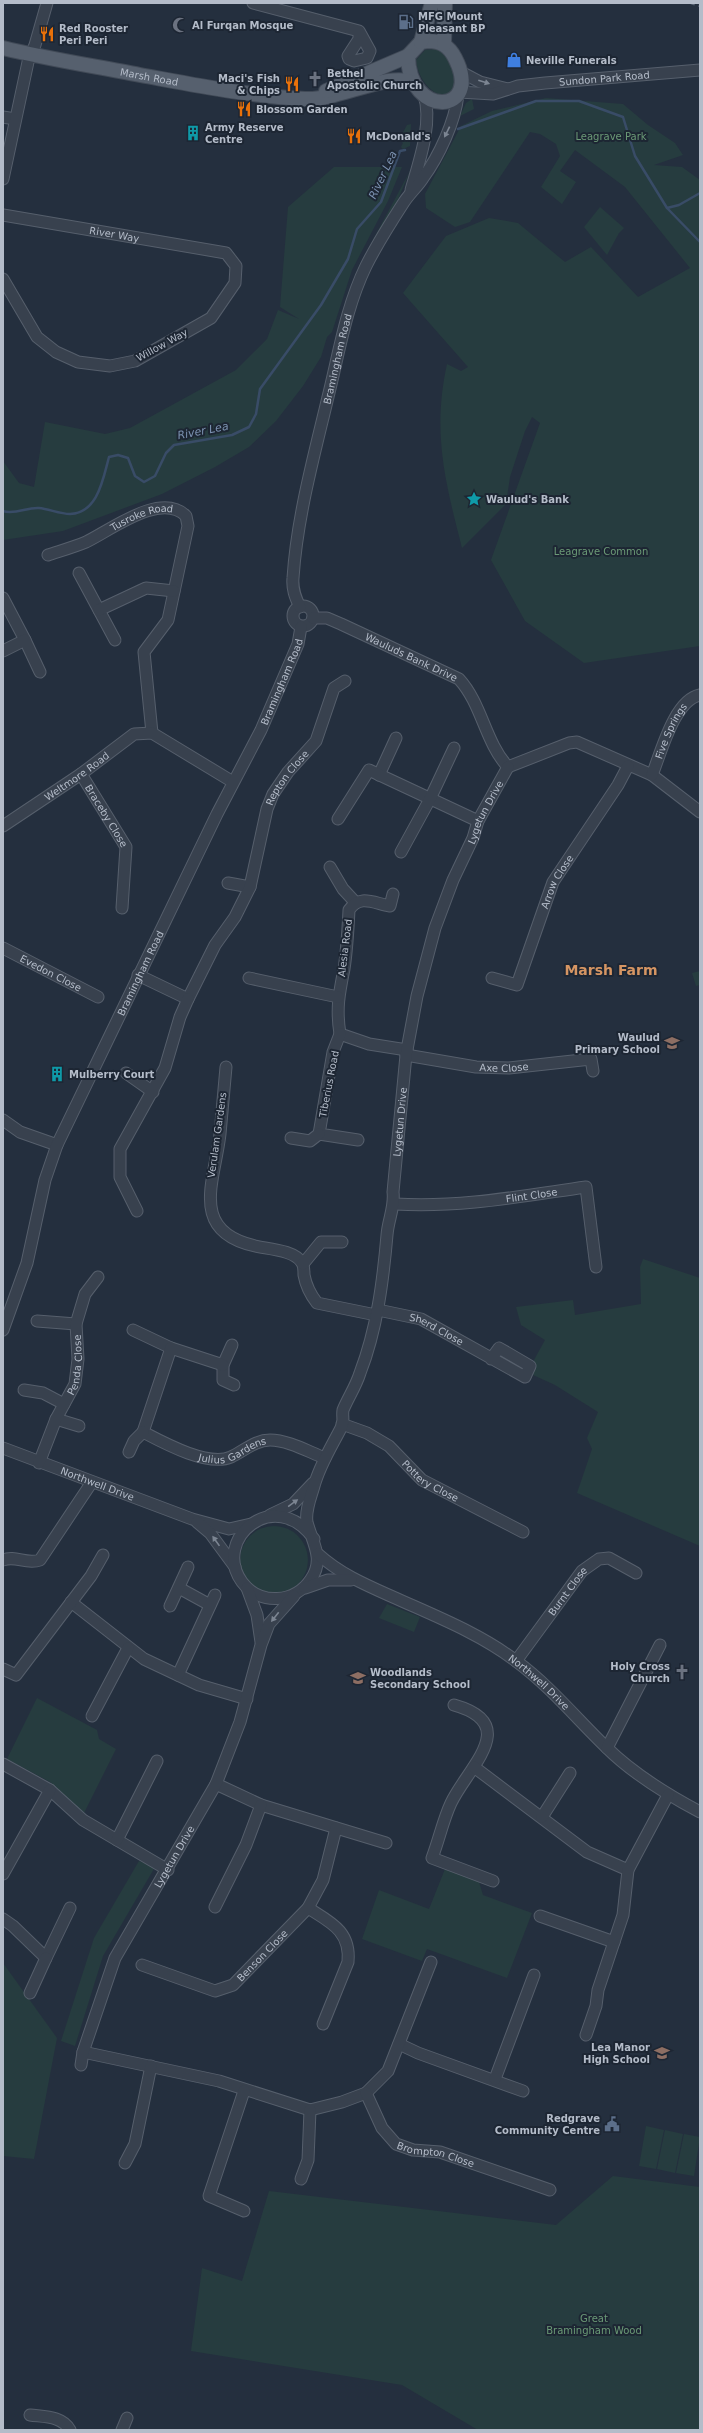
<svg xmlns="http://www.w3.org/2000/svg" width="703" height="2433" viewBox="0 0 703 2433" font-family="'DejaVu Sans',sans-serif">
	<rect width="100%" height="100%" fill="#242f3e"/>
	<!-- green -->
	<g fill="#263c3f">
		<path d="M435,49C454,56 453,68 456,86L445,96C429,94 417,75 416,60L425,50Z"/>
		<path d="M546,98L623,104L648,125L675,143L683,155L654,165L682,167L700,180V646L584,663L525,621L491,560L540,423L532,417L525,431L510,477L506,504L462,548C445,481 432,433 447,364L461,371L468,367L403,293L446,236L489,218L518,223L565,262L591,247L638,297L690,268L625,187L575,150L560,171L576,182L562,204L541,187L560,156L556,144L540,134L530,132L470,222L455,227L426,208L425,194L461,126L492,111Z"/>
		<polygon points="472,99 474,109 460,116 466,103"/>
		<polygon points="411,124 410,146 403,149 401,147 403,143 399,140 407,125"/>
		<polygon points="334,167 402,167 388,201 352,270 332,332 327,337 321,357 303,386 276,421 249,447 215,467 162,494 63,531 3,540 3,461 19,483 34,487 45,422 105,434 130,428 236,370 267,339 278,310 299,319 280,307 288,207"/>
		<polygon points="411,169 396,204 348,297 359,266"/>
		<polygon points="600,207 624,228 619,233 607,255 584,227"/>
		<polygon points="700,971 700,985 696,986 692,973"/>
		<polygon points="643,1259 700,1278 700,1546 577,1493 592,1449 587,1438 598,1412 555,1385 533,1375 534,1360 545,1340 521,1325 516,1307 573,1300 575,1315 641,1304 640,1267"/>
		<circle cx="274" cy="1560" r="34"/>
		<polygon points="387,1604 420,1617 414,1632 379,1618"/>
		<polygon points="37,1698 97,1730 99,1739 116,1749 84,1813 50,1782 7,1759"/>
		<polygon points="139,1861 155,1867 103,1956 75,2046 61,2041 94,1938"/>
		<polygon points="445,1869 479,1882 483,1895 532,1913 507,1978 427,1949 422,1961 362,1939 379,1890 429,1909"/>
		<polygon points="3,1963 57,2038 34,2159 3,2156"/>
		<polygon points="646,2126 664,2130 656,2169 639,2166"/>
		<polygon points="665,2130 683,2134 675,2173 657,2169"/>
		<polygon points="684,2134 700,2137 694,2176 676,2173"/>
		<polygon points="613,2176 700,2187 700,2430 478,2430 402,2385 191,2351 202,2268 242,2281 269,2191 556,2225"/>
	</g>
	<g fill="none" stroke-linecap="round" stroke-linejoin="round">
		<!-- stream -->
		<g stroke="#394c67" stroke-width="2.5">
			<polyline points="458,129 536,101 579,101 623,117 635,156 667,208 700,242"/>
			<polyline points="667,208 679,205 700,193"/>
			<path d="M3,511C15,515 27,507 39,508C49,509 60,514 70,514C98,513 103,479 109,457L118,455L128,458L135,476L144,482L155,476L166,453L174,445L232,435L249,427L256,414L260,389L321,305L348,259L357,229L381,202L400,151L405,150"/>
		</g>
		<!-- minor casing -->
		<g stroke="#565f6c" stroke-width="13">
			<g id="minor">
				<polyline points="253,3 359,31 370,51 367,58 354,61 349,59 348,56 359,39 359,31"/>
				<polyline points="461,72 480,82 508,89"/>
				<path id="s1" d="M459,92L493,94L518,86L545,83L700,70"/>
				<polyline points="3,117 15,119"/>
				<polyline points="3,179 28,62 35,45 47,3"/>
				<path d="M411,190C419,162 433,123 424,95"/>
				<path id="s2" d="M3,215L226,253L236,266L235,283L211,318L135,361L110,366L78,362L56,352L37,337L3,279"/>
				<path id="s3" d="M48,555C60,551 74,547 86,542C111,530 161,491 186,516L188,526L168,620L144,652L152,733"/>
				<polyline points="79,573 115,640"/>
				<polyline points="3,598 25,640"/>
				<circle cx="303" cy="616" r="10"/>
				<path id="s4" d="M300,607C295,597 292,589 293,578C297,517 314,456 328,397C339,353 346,307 366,266C377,244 391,222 404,202C410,193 418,186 423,178C439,156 455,122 458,95"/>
				<polyline points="99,610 146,588 174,591"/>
				<path id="s5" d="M313,618H327L341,624L459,679C482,704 485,742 508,767"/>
				<polyline points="3,651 25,640 40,672"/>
				<polyline points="508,767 569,743 577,742 652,775 700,812"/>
				<path id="s6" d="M81,774L126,847L122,908"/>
				<polyline points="379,775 396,738"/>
				<path id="s7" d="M652,775C661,753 674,700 700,695"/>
				<polyline points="338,819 369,770 478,821"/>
				<path id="s8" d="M3,826L81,774L134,734L152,733L233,782"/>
				<polyline points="401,852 430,799 454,748"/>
				<polyline points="330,867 343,889 355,902"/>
				<polyline points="228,883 250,887"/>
				<path d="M393,894L390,906C373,903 360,894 349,910C348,930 347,950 344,969C339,994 336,1009 340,1034L369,1044L407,1050"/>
				<path id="s9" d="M3,948L98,997"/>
				<path id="s10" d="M138,975L188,999L215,945L235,917L250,887L267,809L273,794L288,772L316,741L334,688L345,681"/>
				<polyline points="249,978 338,997"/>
				<path id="s11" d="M492,978L517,985L553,882L618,785L628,766"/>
				<polyline points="340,1034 333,1052 319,1134 358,1140"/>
				<path id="s12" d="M406,1055L476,1067L509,1068L591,1059L593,1071"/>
				<path d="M226,1067C224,1089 222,1111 220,1134C215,1180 188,1231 255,1246C268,1249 295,1250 302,1263C304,1266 304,1272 304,1275C306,1286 310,1294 317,1303L376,1315"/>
				<polyline points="126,1073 153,1092"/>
				<polyline points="3,1120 20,1132 57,1145"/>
				<polyline points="291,1138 310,1141 319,1134"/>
				<path id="s13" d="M395,1204C460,1208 522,1196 586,1187L596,1267"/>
				<polyline points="137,1211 120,1177 120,1149 165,1068 180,1017 188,999"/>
				<polyline points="303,1264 321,1242 342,1242"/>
				<path id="s14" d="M378,1310L421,1319L525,1377L530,1366L499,1348L491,1359"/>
				<polyline points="37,1321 76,1324"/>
				<path id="s15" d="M3,1330L27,1263L45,1180L57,1145L217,814L261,730L298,644L301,627"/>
				<polyline points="133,1330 171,1348"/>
				<polyline points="232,1345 223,1365 223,1380 234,1385"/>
				<path id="s16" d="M223,1365L171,1348L143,1432C164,1443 208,1467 231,1457C244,1451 255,1440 270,1440C288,1440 309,1452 325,1458"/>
				<polyline points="24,1390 43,1393 64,1404"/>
				<polyline points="56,1419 79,1426"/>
				<path id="s17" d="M342,1424L367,1433L389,1446L422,1480L523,1532"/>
				<path id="s18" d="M3,1448L192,1519L229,1529L251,1524"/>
				<polyline points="129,1452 134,1441 143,1432"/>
				<path id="s19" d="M39,1463L56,1419L75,1384L78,1359L76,1324L85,1294L98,1277"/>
				<polyline points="270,1515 293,1504 313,1483"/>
				<polyline points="197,1522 210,1533 235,1567"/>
				<path id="s20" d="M314,1539C275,1485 211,1539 242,1582C260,1606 295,1603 311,1579C325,1559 312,1542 307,1522C305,1510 311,1497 314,1486C320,1464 332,1446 342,1426C344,1421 342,1415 343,1410C348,1398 356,1386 360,1373C377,1329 383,1281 387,1235C388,1220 395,1207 393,1192L406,1055L417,996L435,928L453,880L473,838L478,821L508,767"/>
				<path id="s21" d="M318,1554C340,1574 366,1585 393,1597C435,1616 479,1633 516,1661C550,1686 576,1718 606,1747C633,1774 666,1794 700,1812"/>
				<path d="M3,1560C16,1555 26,1565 40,1560L92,1482"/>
				<polyline points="179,1588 210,1605"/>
				<polyline points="247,1588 257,1615 261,1642"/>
				<polyline points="305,1588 328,1580 351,1580"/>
				<polyline points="71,1602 144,1659 199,1685 247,1699"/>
				<polyline points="170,1606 188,1567"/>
				<path id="s22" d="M516,1661L582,1571L599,1559L609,1558L636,1573"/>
				<polyline points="3,1669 16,1675 91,1576 103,1555"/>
				<polyline points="178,1675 215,1595"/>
				<path d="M454,1705C522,1724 468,1767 451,1803C443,1820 439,1840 432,1858L493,1881"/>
				<polyline points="92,1716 128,1648"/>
				<polyline points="607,1748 660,1645"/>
				<polyline points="3,1764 50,1790 83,1820 168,1870"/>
				<polyline points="474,1767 587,1852 628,1870"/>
				<polyline points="216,1784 261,1805 386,1843"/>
				<polyline points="542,1817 570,1773"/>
				<polyline points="117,1840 157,1761"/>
				<polyline points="3,1874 50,1790"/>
				<polyline points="215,1907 246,1845 261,1805"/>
				<path d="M308,1908C330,1922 351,1931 348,1962L323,2024"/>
				<polyline points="540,1916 614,1942"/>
				<polyline points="3,1919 13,1926 46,1958 70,1908"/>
				<path id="s23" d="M142,1965L215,1991L233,1985L308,1908L323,1880L336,1828"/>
				<polyline points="30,1993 46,1958"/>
				<polyline points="586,2035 596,2006 598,1990 623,1915 628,1870 668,1795"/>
				<polyline points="399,2044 418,2053 523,2091"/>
				<polyline points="83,2052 219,2081 310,2110 342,2102 366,2093 388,2071 431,1962"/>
				<path id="s24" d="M81,2065L83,2052L115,1958L216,1784L240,1722L261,1645L269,1624L294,1596"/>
				<polyline points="495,2079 534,1975"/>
				<path id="s25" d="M366,2093L382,2128L396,2144L413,2150L440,2152L550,2190"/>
				<polyline points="125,2163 135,2144 151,2066"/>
				<polyline points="301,2179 308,2160 310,2110"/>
				<polyline points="244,2211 209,2196 244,2091"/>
				<path d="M30,2415C45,2417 62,2416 70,2430"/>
				<polyline points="122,2430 127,2418"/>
			</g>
		</g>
		<!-- major casing -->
		<g stroke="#414a57" stroke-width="16">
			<g id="major">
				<path d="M428,41C441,41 449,46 455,58C484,114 409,120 408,56L421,42Z"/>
				<polyline points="421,42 432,3"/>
				<polyline points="444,44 445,3"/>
				<path id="s26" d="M3,48C48,59 94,66 140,75C195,85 249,96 305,99C337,101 388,71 414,83"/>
				<polyline points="326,91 408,56"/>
			</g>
		</g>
		<!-- minor -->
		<use href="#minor" stroke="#38414e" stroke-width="11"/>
		<!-- major -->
		<use href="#major" stroke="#56606e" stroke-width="14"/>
		<!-- rail -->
		<polyline stroke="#5a6575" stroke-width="2.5" stroke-dasharray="4 4" stroke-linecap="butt" points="691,3 700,6"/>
	</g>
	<!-- one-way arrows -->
	<defs><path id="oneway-solid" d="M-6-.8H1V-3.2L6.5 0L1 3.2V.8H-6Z"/></defs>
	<g fill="#7c8592">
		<use href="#oneway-solid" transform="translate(484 82) rotate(18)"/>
		<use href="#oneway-solid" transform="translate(447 132) rotate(116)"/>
		<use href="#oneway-solid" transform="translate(293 1503) rotate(-36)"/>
		<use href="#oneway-solid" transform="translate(216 1541) rotate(-125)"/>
		<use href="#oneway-solid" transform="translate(275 1617) rotate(128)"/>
	</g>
	<!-- icons -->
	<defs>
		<g id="fuel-bare" transform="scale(1.2)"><path d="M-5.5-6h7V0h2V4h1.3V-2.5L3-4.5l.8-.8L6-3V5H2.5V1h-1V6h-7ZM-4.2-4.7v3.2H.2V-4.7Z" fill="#5c6f8a" stroke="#1d2633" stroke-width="2.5" paint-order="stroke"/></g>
		<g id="mosque-bare" transform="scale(1.2)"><path d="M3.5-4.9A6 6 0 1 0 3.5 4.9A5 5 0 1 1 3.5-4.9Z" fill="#6b7280" stroke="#1d2633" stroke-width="2.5" paint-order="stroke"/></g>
		<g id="restaurant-bare" transform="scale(1.2)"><path d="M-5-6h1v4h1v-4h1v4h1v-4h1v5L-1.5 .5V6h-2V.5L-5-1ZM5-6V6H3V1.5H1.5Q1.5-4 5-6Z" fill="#e8710a" stroke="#1d2633" stroke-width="2.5" paint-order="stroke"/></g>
		<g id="shop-bare" transform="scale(1.2)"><path d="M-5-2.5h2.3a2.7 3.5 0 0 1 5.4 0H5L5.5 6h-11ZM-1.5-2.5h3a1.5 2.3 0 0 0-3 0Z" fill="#3f7fe0" stroke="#1d2633" stroke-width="2.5" paint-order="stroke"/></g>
		<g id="church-bare" transform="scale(1.2)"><path d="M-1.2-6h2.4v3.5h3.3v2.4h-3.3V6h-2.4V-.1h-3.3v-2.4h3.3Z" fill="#6b7280" stroke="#1d2633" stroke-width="2.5" paint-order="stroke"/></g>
		<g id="building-bare" transform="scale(1.2)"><path d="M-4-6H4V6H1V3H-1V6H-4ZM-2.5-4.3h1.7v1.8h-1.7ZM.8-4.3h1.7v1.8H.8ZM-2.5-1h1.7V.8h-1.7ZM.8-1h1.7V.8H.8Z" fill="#0f9aa8" stroke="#1d2633" stroke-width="2.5" paint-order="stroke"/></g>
		<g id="sight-bare" transform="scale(1.2)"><path d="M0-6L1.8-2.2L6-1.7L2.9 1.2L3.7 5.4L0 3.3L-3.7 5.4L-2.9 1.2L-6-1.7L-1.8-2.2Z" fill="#0f9aa8" stroke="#1d2633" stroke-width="2.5" paint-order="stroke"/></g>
		<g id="school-bare" transform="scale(1.2)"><path d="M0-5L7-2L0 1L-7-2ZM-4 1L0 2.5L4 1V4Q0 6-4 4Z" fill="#8d6e63" stroke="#1d2633" stroke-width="2.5" paint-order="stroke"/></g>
		<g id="civic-bare" transform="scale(1.2)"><path d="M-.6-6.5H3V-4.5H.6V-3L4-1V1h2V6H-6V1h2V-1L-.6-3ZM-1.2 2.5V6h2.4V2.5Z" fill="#5c6f8a" stroke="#1d2633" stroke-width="2.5" paint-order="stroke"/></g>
	</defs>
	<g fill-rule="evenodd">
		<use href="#fuel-bare" x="406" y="22"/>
		<use href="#mosque-bare" x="180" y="25"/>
		<use href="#restaurant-bare" x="47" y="34"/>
		<use href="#shop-bare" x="514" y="60"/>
		<use href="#church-bare" x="315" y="79"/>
		<use href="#restaurant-bare" x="292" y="84"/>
		<use href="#restaurant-bare" x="244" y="109"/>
		<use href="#building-bare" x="193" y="133"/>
		<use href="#restaurant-bare" x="354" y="136"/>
		<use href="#sight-bare" x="474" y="499"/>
		<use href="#school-bare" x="672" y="1043"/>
		<use href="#building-bare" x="57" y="1074"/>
		<use href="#church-bare" x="682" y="1672"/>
		<use href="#school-bare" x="358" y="1678"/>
		<use href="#school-bare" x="662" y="2053"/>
		<use href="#civic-bare" x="612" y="2124"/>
	</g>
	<g text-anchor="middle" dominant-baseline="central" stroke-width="4" stroke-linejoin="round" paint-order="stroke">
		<!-- poi labels -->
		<g font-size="10" font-weight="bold" fill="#b4bcc9" stroke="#1d2633" text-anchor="start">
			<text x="418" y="16">MFG Mount<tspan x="418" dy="12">Pleasant BP</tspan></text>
			<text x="192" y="25">Al Furqan Mosque</text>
			<text x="59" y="28">Red Rooster<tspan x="59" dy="12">Peri Peri</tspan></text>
			<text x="526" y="60">Neville Funerals</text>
			<text x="327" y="73">Bethel<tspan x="327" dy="12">Apostolic Church</tspan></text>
			<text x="280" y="78" text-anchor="end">Maci's Fish<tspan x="280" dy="12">&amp; Chips</tspan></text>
			<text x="256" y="109">Blossom Garden</text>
			<text x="205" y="127">Army Reserve<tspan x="205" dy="12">Centre</tspan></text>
			<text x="366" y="136">McDonald's</text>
			<text x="486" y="499">Waulud's Bank</text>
			<text x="660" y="1037" text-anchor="end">Waulud<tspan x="660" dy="12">Primary School</tspan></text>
			<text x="69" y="1074">Mulberry Court</text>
			<text x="670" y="1666" text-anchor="end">Holy Cross<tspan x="670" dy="12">Church</tspan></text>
			<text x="370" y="1672">Woodlands<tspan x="370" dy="12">Secondary School</tspan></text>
			<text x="650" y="2047" text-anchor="end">Lea Manor<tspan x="650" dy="12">High School</tspan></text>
			<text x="600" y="2118" text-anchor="end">Redgrave<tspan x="600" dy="12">Community Centre</tspan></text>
		</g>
		<!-- street labels -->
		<g font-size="10" fill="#b4bcc9" stroke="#1d2633">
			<text stroke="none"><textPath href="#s26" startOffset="149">Marsh Road</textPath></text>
			<text stroke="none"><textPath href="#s1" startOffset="147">Sundon Park Road</textPath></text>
			<text stroke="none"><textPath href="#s2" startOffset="113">River Way</textPath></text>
			<text transform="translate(162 345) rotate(-29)">Willow Way</text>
			<text stroke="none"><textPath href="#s4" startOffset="254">Bramingham Road</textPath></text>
			<text stroke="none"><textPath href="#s3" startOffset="102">Tusroke Road</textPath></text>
			<text stroke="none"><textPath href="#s5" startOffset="107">Wauluds Bank Drive</textPath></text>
			<text stroke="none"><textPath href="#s15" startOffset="708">Bramingham Road</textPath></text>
			<text stroke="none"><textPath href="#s7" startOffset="48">Five Springs</textPath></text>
			<text stroke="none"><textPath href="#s8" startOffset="89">Weltmore Road</textPath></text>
			<text stroke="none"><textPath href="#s10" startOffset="301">Repton Close</textPath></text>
			<text stroke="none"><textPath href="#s20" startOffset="1017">Lygetun Drive</textPath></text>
			<text stroke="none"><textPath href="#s6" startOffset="49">Braceby Close</textPath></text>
			<text stroke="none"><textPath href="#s11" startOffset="137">Arrow Close</textPath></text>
			<text transform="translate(345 948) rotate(-83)">Alesia Road</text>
			<text stroke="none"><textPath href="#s9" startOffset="54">Evedon Close</textPath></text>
			<text stroke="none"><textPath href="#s15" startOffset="384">Bramingham Road</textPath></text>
			<text stroke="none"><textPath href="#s12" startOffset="99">Axe Close</textPath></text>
			<text transform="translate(329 1084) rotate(-79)">Tiberius Road</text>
			<text stroke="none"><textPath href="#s20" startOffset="693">Lygetun Drive</textPath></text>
			<text transform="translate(217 1135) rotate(-82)">Verulam Gardens</text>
			<text stroke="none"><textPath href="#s13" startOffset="137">Flint Close</textPath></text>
			<text stroke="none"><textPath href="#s14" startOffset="62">Sherd Close</textPath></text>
			<text stroke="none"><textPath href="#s19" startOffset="106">Penda Close</textPath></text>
			<text stroke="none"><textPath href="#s16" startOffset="240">Julius Gardens</textPath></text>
			<text stroke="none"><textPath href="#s17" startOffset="107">Pottery Close</textPath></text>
			<text stroke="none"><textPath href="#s18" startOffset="101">Northwell Drive</textPath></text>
			<text stroke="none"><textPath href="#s22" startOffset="87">Burnt Close</textPath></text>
			<text stroke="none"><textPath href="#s21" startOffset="257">Northwell Drive</textPath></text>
			<text stroke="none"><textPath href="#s24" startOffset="230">Lygetun Drive</textPath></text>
			<text stroke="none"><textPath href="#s23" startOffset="138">Benson Close</textPath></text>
			<text stroke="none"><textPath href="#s25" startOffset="101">Brompton Close</textPath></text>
		</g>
		<!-- park labels -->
		<g font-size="10" fill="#6b9a76" stroke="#1d2633">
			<text x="611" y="136">Leagrave Park</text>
			<text x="601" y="551">Leagrave Common</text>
			<text x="594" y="2318">Great<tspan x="594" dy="12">Bramingham Wood</tspan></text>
		</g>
		<!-- water labels -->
		<g font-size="11" font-style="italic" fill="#7c92b1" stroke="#1d2633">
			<text transform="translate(383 175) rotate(-65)">River Lea</text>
			<text transform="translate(203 431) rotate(-11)">River Lea</text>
		</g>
		<!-- district labels -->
		<g font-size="14" font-weight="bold" fill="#d59563" stroke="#1d2633">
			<text x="611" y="970">Marsh Farm</text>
		</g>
	</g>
	<!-- border -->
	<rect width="703" height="2433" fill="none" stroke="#b4bcc9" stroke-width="8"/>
</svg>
